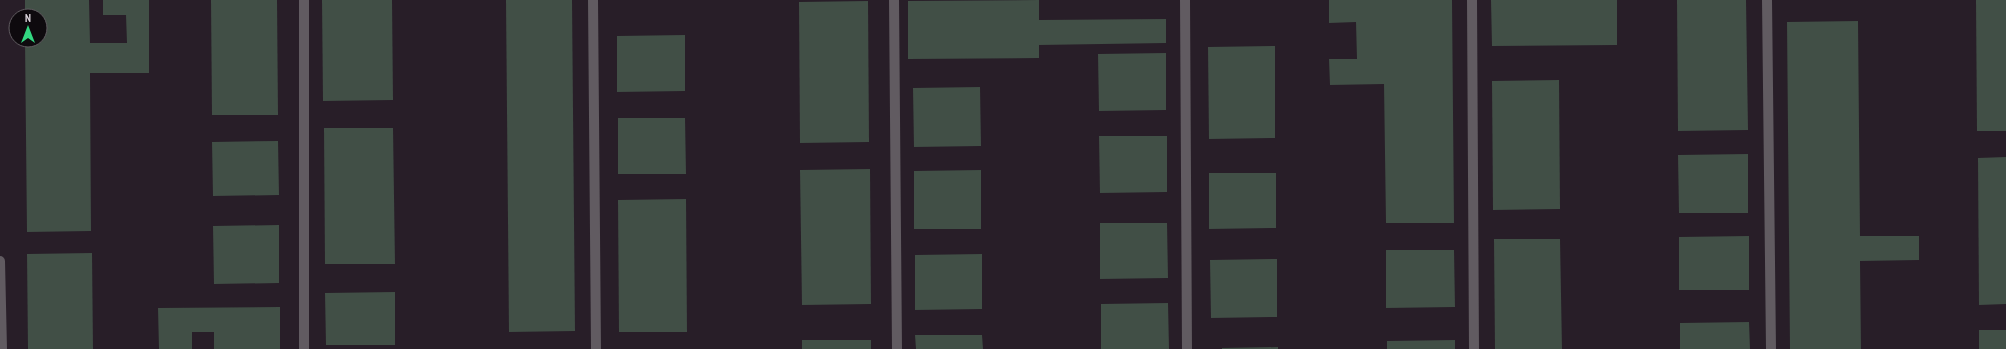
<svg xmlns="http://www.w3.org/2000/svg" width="2006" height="349" viewBox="0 0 2006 349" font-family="'PT Sans Narrow',sans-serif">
	<rect width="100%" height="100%" fill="#281e28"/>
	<!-- building -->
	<g fill="#414f46">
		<polygon points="25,0 89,0 90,43 127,43 126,15 103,15 103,0 149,0 149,73 90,73 91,231 27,232 25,40 40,40 40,16 25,16"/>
		<polygon points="211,0 277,0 278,115 212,115"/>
		<polygon points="322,0 392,0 393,100 323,101"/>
		<polygon points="506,0 572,0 575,331 509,332"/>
		<polygon points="1039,0 1039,20 1166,19 1166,43 1039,45 1039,58 908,59 908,1"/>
		<polygon points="1329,0 1452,0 1454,223 1386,223 1384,84 1330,85 1329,59 1357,59 1356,22 1329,23"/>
		<polygon points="1491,0 1617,0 1617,45 1492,46"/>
		<polygon points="1677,0 1746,0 1748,130 1678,131"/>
		<polygon points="1976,0 2006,0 2006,131 1977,131"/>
		<polygon points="868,1 869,142 800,143 799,2"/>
		<polygon points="1858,21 1860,236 1919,236 1919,260 1860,261 1861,349 1790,349 1787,22"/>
		<polygon points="685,35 685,91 617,92 617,36"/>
		<polygon points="1275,46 1275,138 1209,139 1208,47"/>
		<polygon points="1166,53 1166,110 1099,111 1098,54"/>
		<polygon points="1559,80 1560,209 1493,210 1492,81"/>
		<polygon points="980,87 981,146 914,147 913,88"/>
		<polygon points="618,118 685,118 686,174 618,174"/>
		<polygon points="324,128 393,128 395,264 325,264"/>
		<polygon points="1099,136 1167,136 1167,192 1100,193"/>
		<polygon points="278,141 279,195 213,196 212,142"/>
		<polygon points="1748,154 1748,213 1679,213 1678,155"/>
		<polygon points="2006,157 2006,304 1979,305 1978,158"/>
		<polygon points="870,169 871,304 802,305 800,170"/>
		<polygon points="981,170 981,229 914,229 914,171"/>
		<polygon points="1209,173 1276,173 1276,228 1209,229"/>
		<polygon points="686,199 687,332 619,332 618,200"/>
		<polygon points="1100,223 1167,223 1168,278 1100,279"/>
		<polygon points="279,225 279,283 214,284 213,226"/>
		<polygon points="1749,236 1749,290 1679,290 1679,237"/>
		<polygon points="1494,239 1560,239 1562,349 1495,349"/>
		<polygon points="1386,250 1454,250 1455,307 1386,308"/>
		<polygon points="92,253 93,349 28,349 27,254"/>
		<polygon points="982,254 982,309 915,310 915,255"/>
		<polygon points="1277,259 1277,317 1211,318 1210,260"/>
		<polygon points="395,292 395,345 326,345 325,293"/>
		<polygon points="1168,303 1169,349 1101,349 1101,304"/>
		<polygon points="280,307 280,349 214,349 214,332 192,332 192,349 159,349 158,308"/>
		<polygon points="1749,322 1750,349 1680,349 1680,323"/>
		<rect x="1979" y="330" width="27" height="19"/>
		<polygon points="915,335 982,335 983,349 916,349"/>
		<rect x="802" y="340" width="69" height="9"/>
		<polygon points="1455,340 1455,349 1387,349 1387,341"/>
		<polygon points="1278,347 1278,349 1222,349 1222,348"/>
	</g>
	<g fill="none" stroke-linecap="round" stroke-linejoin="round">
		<!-- minor -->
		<g stroke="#615b61" stroke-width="10">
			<polyline points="593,0 596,349"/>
			<polyline points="894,0 897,349"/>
			<polyline points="1185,0 1187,349"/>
			<polyline points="1472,0 1474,349"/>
			<polyline points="1767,0 1771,349"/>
			<polyline points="0,261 2,349"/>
			<polyline points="304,349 304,0"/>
		</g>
	</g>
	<!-- north arrow -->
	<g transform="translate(28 28)"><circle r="19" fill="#0e0a0e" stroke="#605b60"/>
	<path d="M0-3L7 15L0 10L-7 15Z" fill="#33d882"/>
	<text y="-6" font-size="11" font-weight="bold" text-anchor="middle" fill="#dbd4dc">N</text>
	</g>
</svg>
